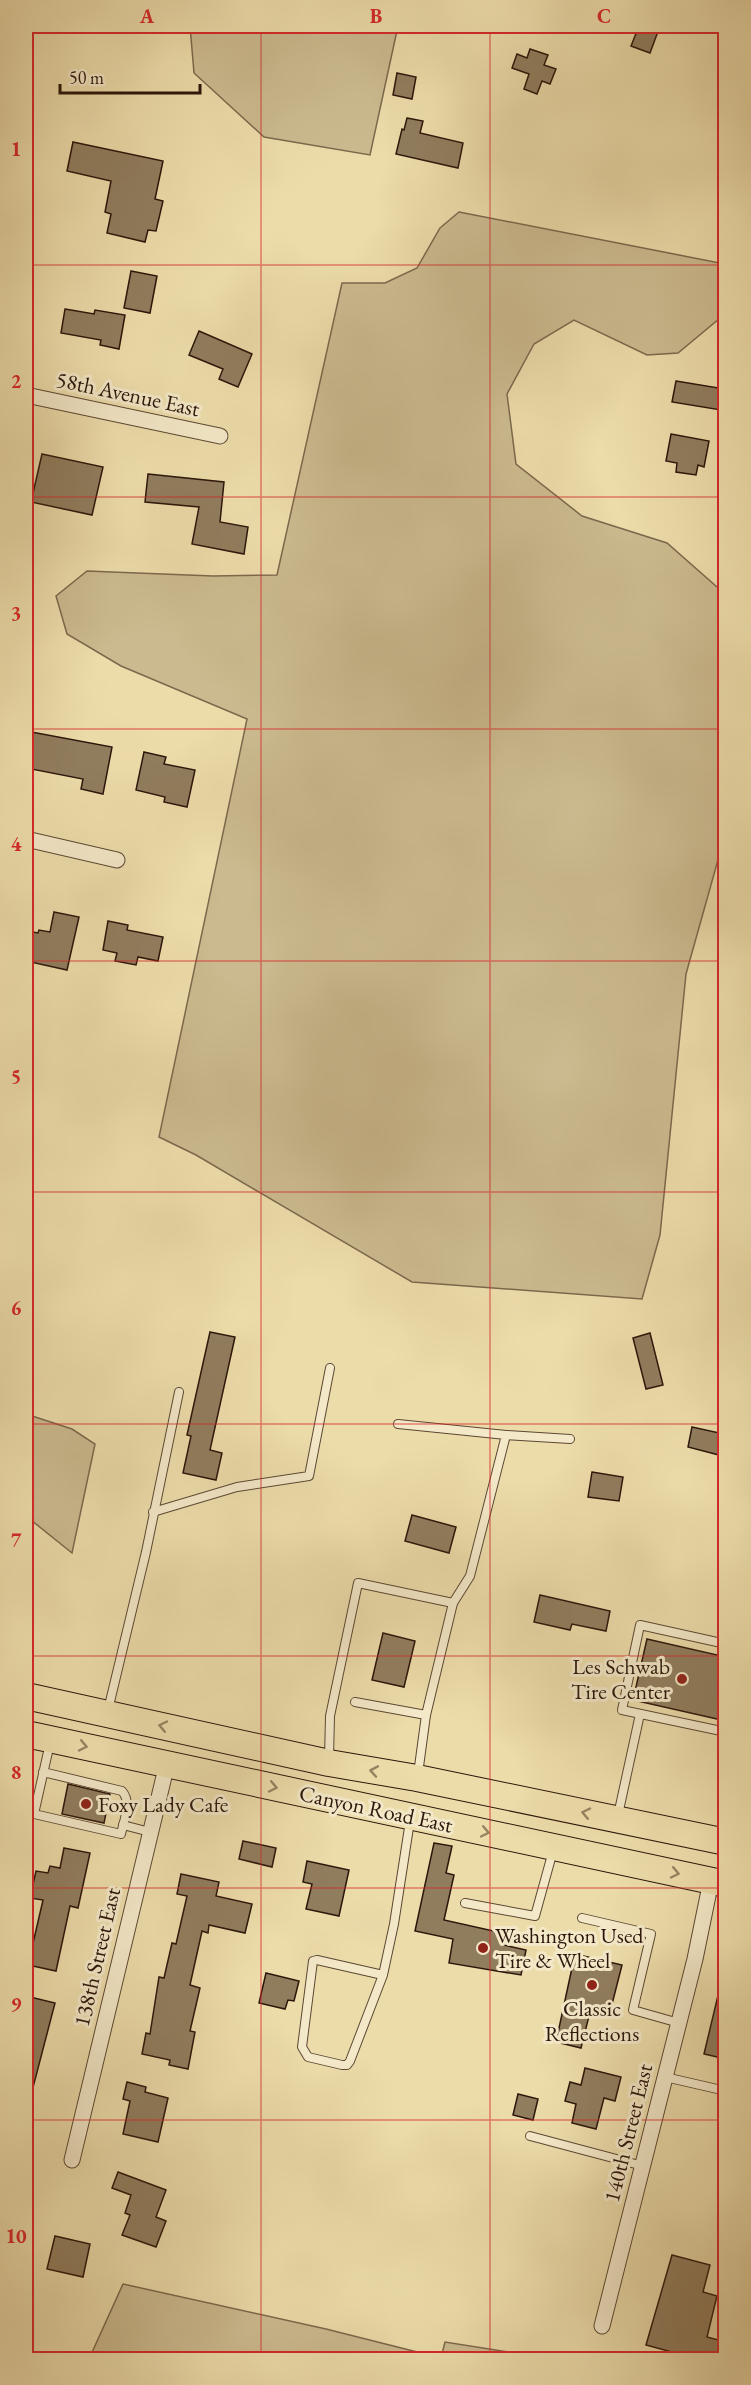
<svg xmlns="http://www.w3.org/2000/svg" width="751" height="2385" viewBox="0 0 751 2385" font-family="'EB Garamond',serif">
	<rect width="100%" height="100%" fill="#ecdcaa"/>
	<filter id="stains"><feTurbulence type="fractalNoise" baseFrequency=".00333" numOctaves="4"/><feColorMatrix values="0 0 0 0 .2 0 0 0 0 .09 0 0 0 0 .02 0 0 0 .5 -.17"/></filter>
	<radialGradient id="worn" r=".72"><stop offset=".6" stop-color="#630" stop-opacity="0"/><stop offset="1" stop-color="#630" stop-opacity=".3"/></radialGradient>
	<!-- green -->
	<g fill="#cbba8f" stroke="#7c684d" stroke-width="1.5">
		<polygon points="190,26 398,26 370,155 264,137 194,73"/>
		<polygon points="459,212 725,264 725,314 678,353 647,355 574,320 534,344 507,394 516,464 582,516 667,543 725,594 725,835 686,974 660,1235 642,1299 412,1282 196,1155 159,1137 247,719 121,666 67,634 56,596 87,571 213,576 277,575 342,283 385,283 417,268 440,228"/>
		<polygon points="26,1414 72,1429 95,1444 72,1553 26,1516"/>
		<polygon points="123,2284 326,2329 441,2358 445,2342 552,2359 89,2359"/>
	</g>
	<!-- building -->
	<g fill="#907d5e" stroke="#2c160b" stroke-width="1.5">
		<polygon points="639,26 660,26 650,53 631,46"/>
		<polygon points="530,49 548,55 544,65 556,69 550,84 542,81 537,94 524,89 529,74 512,68 517,54 527,58"/>
		<polygon points="397,73 416,77 412,99 393,95"/>
		<polygon points="407,118 423,121 420,133 463,143 458,168 396,154 402,129 404,130"/>
		<polygon points="73,142 163,161 155,199 163,201 156,231 148,230 145,242 107,233 111,214 105,212 111,181 67,171"/>
		<polygon points="131,271 157,276 150,313 124,308"/>
		<polygon points="65,309 94,314 95,310 125,315 119,349 100,345 101,340 61,333"/>
		<polygon points="199,331 252,354 238,387 219,379 223,369 189,355"/>
		<polygon points="676,381 725,389 721,410 672,402"/>
		<polygon points="671,434 709,441 704,467 698,465 696,475 676,472 677,463 666,461"/>
		<polygon points="42,454 103,467 92,515 31,502"/>
		<polygon points="148,474 224,482 220,522 248,527 244,554 192,544 199,507 145,502"/>
		<polygon points="26,731 112,747 103,794 81,789 83,779 26,768"/>
		<polygon points="144,752 166,757 164,764 195,770 187,807 164,802 165,797 136,790"/>
		<polygon points="54,912 79,917 67,970 26,961 26,931 38,933 39,930 50,932"/>
		<polygon points="108,921 128,925 127,930 163,937 158,961 138,957 136,965 115,961 117,953 103,950"/>
		<polygon points="210,1332 235,1337 210,1450 222,1453 216,1480 183,1473 191,1436 187,1435"/>
		<polygon points="650,1333 663,1385 646,1389 633,1338"/>
		<polygon points="692,1427 724,1434 719,1455 688,1447"/>
		<polygon points="592,1472 623,1477 619,1501 588,1497"/>
		<polygon points="412,1515 456,1527 449,1553 405,1541"/>
		<polygon points="540,1595 610,1611 606,1631 572,1624 570,1630 534,1622"/>
		<polygon points="383,1633 415,1641 404,1687 372,1680"/>
		<polygon points="647,1639 726,1657 726,1721 633,1700"/>
		<polygon points="68,1784 110,1794 104,1823 62,1814"/>
		<polygon points="243,1841 276,1848 272,1867 239,1859"/>
		<polygon points="434,1843 452,1846 446,1873 454,1875 444,1920 507,1934 504,1945 526,1950 521,1975 449,1963 453,1939 415,1931"/>
		<polygon points="64,1848 90,1853 78,1908 70,1906 56,1971 28,1965 43,1900 30,1898 36,1871 48,1873 50,1866 60,1868"/>
		<polygon points="307,1861 349,1870 339,1916 306,1909 312,1884 303,1882"/>
		<polygon points="181,1874 219,1882 216,1896 252,1904 245,1933 209,1925 208,1933 202,1931 190,1985 200,1988 190,2031 195,2032 188,2069 169,2065 170,2060 142,2054 146,2033 150,2034 159,1977 164,1978 172,1943 176,1944 187,1896 177,1894"/>
		<polygon points="575,1954 622,1965 609,2016 590,2012 581,2048 556,2042"/>
		<polygon points="266,1973 299,1981 294,2001 288,2000 285,2009 259,2003"/>
		<polygon points="720,1987 726,1988 726,2059 704,2054"/>
		<polygon points="26,1996 55,2003 30,2099 26,2099"/>
		<polygon points="585,2068 621,2077 615,2101 604,2098 596,2129 572,2123 576,2104 565,2101 570,2082 581,2085"/>
		<polygon points="127,2082 146,2087 145,2092 168,2098 158,2142 123,2134 130,2101 123,2099"/>
		<polygon points="518,2094 538,2099 533,2120 513,2115"/>
		<polygon points="118,2172 166,2190 156,2217 166,2221 156,2247 122,2235 130,2215 125,2213 131,2195 112,2188"/>
		<polygon points="55,2236 90,2244 83,2277 47,2269"/>
		<polygon points="672,2255 710,2265 703,2292 717,2296 707,2337 726,2342 726,2360 701,2360 646,2345"/>
	</g>
	<g fill="none" stroke-linecap="round" stroke-linejoin="round">
		<!-- lane casing -->
		<g stroke="#5c4833" stroke-width="10">
			<g id="lane">
				<polyline points="398,1424 506,1435 470,1576 453,1603"/>
				<polyline points="506,1435 570,1439"/>
				<polyline points="153,1512 237,1487 309,1476 330,1368"/>
				<polyline points="726,1644 640,1625 622,1710 726,1732"/>
				<polyline points="355,1702 426,1715"/>
				<polyline points="108,1710 146,1552 179,1392"/>
				<polyline points="329,1758 330,1716 358,1583 453,1603 426,1715 418,1774"/>
				<path d="M43,1772L122,1791C132,1802 124,1820 121,1834L34,1814L50,1743"/>
				<polyline points="618,1815 640,1714"/>
				<polyline points="123,1825 150,1832"/>
				<polyline points="465,1903 535,1916 553,1851"/>
				<polyline points="582,1918 651,1934 633,2010 679,2023"/>
				<polyline points="383,1975 317,1960 313,1961 302,2047 308,2057 342,2065 347,2065 350,2061 383,1975 394,1924 410,1821"/>
				<polyline points="665,2077 726,2091"/>
				<polyline points="530,2136 643,2166"/>
			</g>
		</g>
		<!-- street casing -->
		<g stroke="#5c4833" stroke-width="17">
			<g id="street">
				<polyline points="26,395 220,436"/>
				<polyline points="26,839 117,860"/>
				<polyline points="72,2160 167,1764"/>
				<polyline points="602,2326 695,1959 711,1881"/>
			</g>
		</g>
		<!-- primary casing -->
		<g stroke="#2c160b" stroke-width="28">
			<g id="primary">
				<polyline points="26,1696 329,1763 417,1778 726,1842"/>
				<polyline points="26,1734 726,1884"/>
			</g>
		</g>
		<!-- lane -->
		<use href="#lane" stroke="#f3e8c8" stroke-width="8"/>
		<!-- street -->
		<use href="#street" stroke="#f3e8c8" stroke-width="15"/>
		<!-- primary -->
		<use href="#primary" stroke="#ecdcaa" stroke-width="26"/>
	</g>
	<!-- one-way arrows -->
	<defs><path id="oneway-chevron" d="M-2-3.5L2.5 0L-2 3.5" fill="none" stroke-width="1.6" stroke-linecap="round" stroke-linejoin="round" transform="scale(1.5)"/></defs>
	<g stroke="#968362">
		<use href="#oneway-chevron" transform="translate(163 1726) rotate(-168)"/>
		<use href="#oneway-chevron" transform="translate(83 1746) rotate(12)"/>
		<use href="#oneway-chevron" transform="translate(374 1771) rotate(-170)"/>
		<use href="#oneway-chevron" transform="translate(273 1787) rotate(12)"/>
		<use href="#oneway-chevron" transform="translate(586 1813) rotate(-168)"/>
		<use href="#oneway-chevron" transform="translate(485 1832) rotate(12)"/>
		<use href="#oneway-chevron" transform="translate(675 1873) rotate(12)"/>
	</g>
	<!-- grid -->
	<path fill="none" stroke="#d62828" stroke-width="1.5" stroke-opacity="0.55" d="M261,26V2360M490,26V2360M26,265H726M26,497H726M26,729H726M26,961H726M26,1192H726M26,1424H726M26,1656H726M26,1888H726M26,2120H726"/>
	<!-- markers -->
	<g fill="#8f2418" stroke="#f3e8c8" stroke-width="2">
		<circle cx="682" cy="1679" r="6"/>
		<circle cx="86" cy="1804" r="6"/>
		<circle cx="483" cy="1948" r="6"/>
		<circle cx="592" cy="1985" r="6"/>
	</g>
	<g text-anchor="middle" dominant-baseline="central" stroke-width="6" stroke-linejoin="round" paint-order="stroke">
		<!-- street labels -->
		<g font-size="22" fill="#2c160b" stroke="#f3e8c8">
			<text transform="translate(128 394) rotate(12)">58th Avenue East</text>
			<text transform="translate(376 1809) rotate(12)">Canyon Road East</text>
			<text transform="translate(97 1957) rotate(-77)">138th Street East</text>
			<text transform="translate(628 2133) rotate(-76)">140th Street East</text>
		</g>
		<!-- poi labels -->
		<g font-size="22" fill="#2c160b" stroke="#f3e8c8" text-anchor="start">
			<text x="670" y="1666" text-anchor="end">Les Schwab<tspan x="670" dy="25">Tire Center</tspan></text>
			<text x="98" y="1804">Foxy Lady Cafe</text>
			<text x="495" y="1935">Washington Used<tspan x="495" dy="25">Tire &amp; Wheel</tspan></text>
			<text x="592" y="2008" text-anchor="middle">Classic<tspan x="592" dy="25">Reflections</tspan></text>
		</g>
	</g>
	<!-- margin -->
	<rect width="751" height="2385" fill="none" stroke="#ecdcaa" stroke-width="66"/>
	<!-- scale -->
	<path d="M60 84v9h140v-9" fill="none" stroke="#2c160b" stroke-width="3"/>
	<text x="69" y="84" font-size="18" fill="#2c160b" stroke="#f3e8c8" stroke-width="4.5" paint-order="stroke">50 m</text>
	<rect x="33" y="33" width="685" height="2319" fill="none" stroke="#d62828" stroke-width="2"/>
	<g font-size="20" text-anchor="middle" font-weight="bold" fill="#d62828">
		<text x="147" y="23">A</text>
		<text x="376" y="23">B</text>
		<text x="604" y="23">C</text>
		<text x="16" y="156">1</text>
		<text x="16" y="388">2</text>
		<text x="16" y="620">3</text>
		<text x="16" y="851">4</text>
		<text x="16" y="1083">5</text>
		<text x="16" y="1315">6</text>
		<text x="16" y="1547">7</text>
		<text x="16" y="1779">8</text>
		<text x="16" y="2011">9</text>
		<text x="16" y="2243">10</text>
	</g>
	<rect width="100%" height="100%" filter="url(#stains)"/>
	<rect width="100%" height="100%" fill="url(#worn)"/>
</svg>
